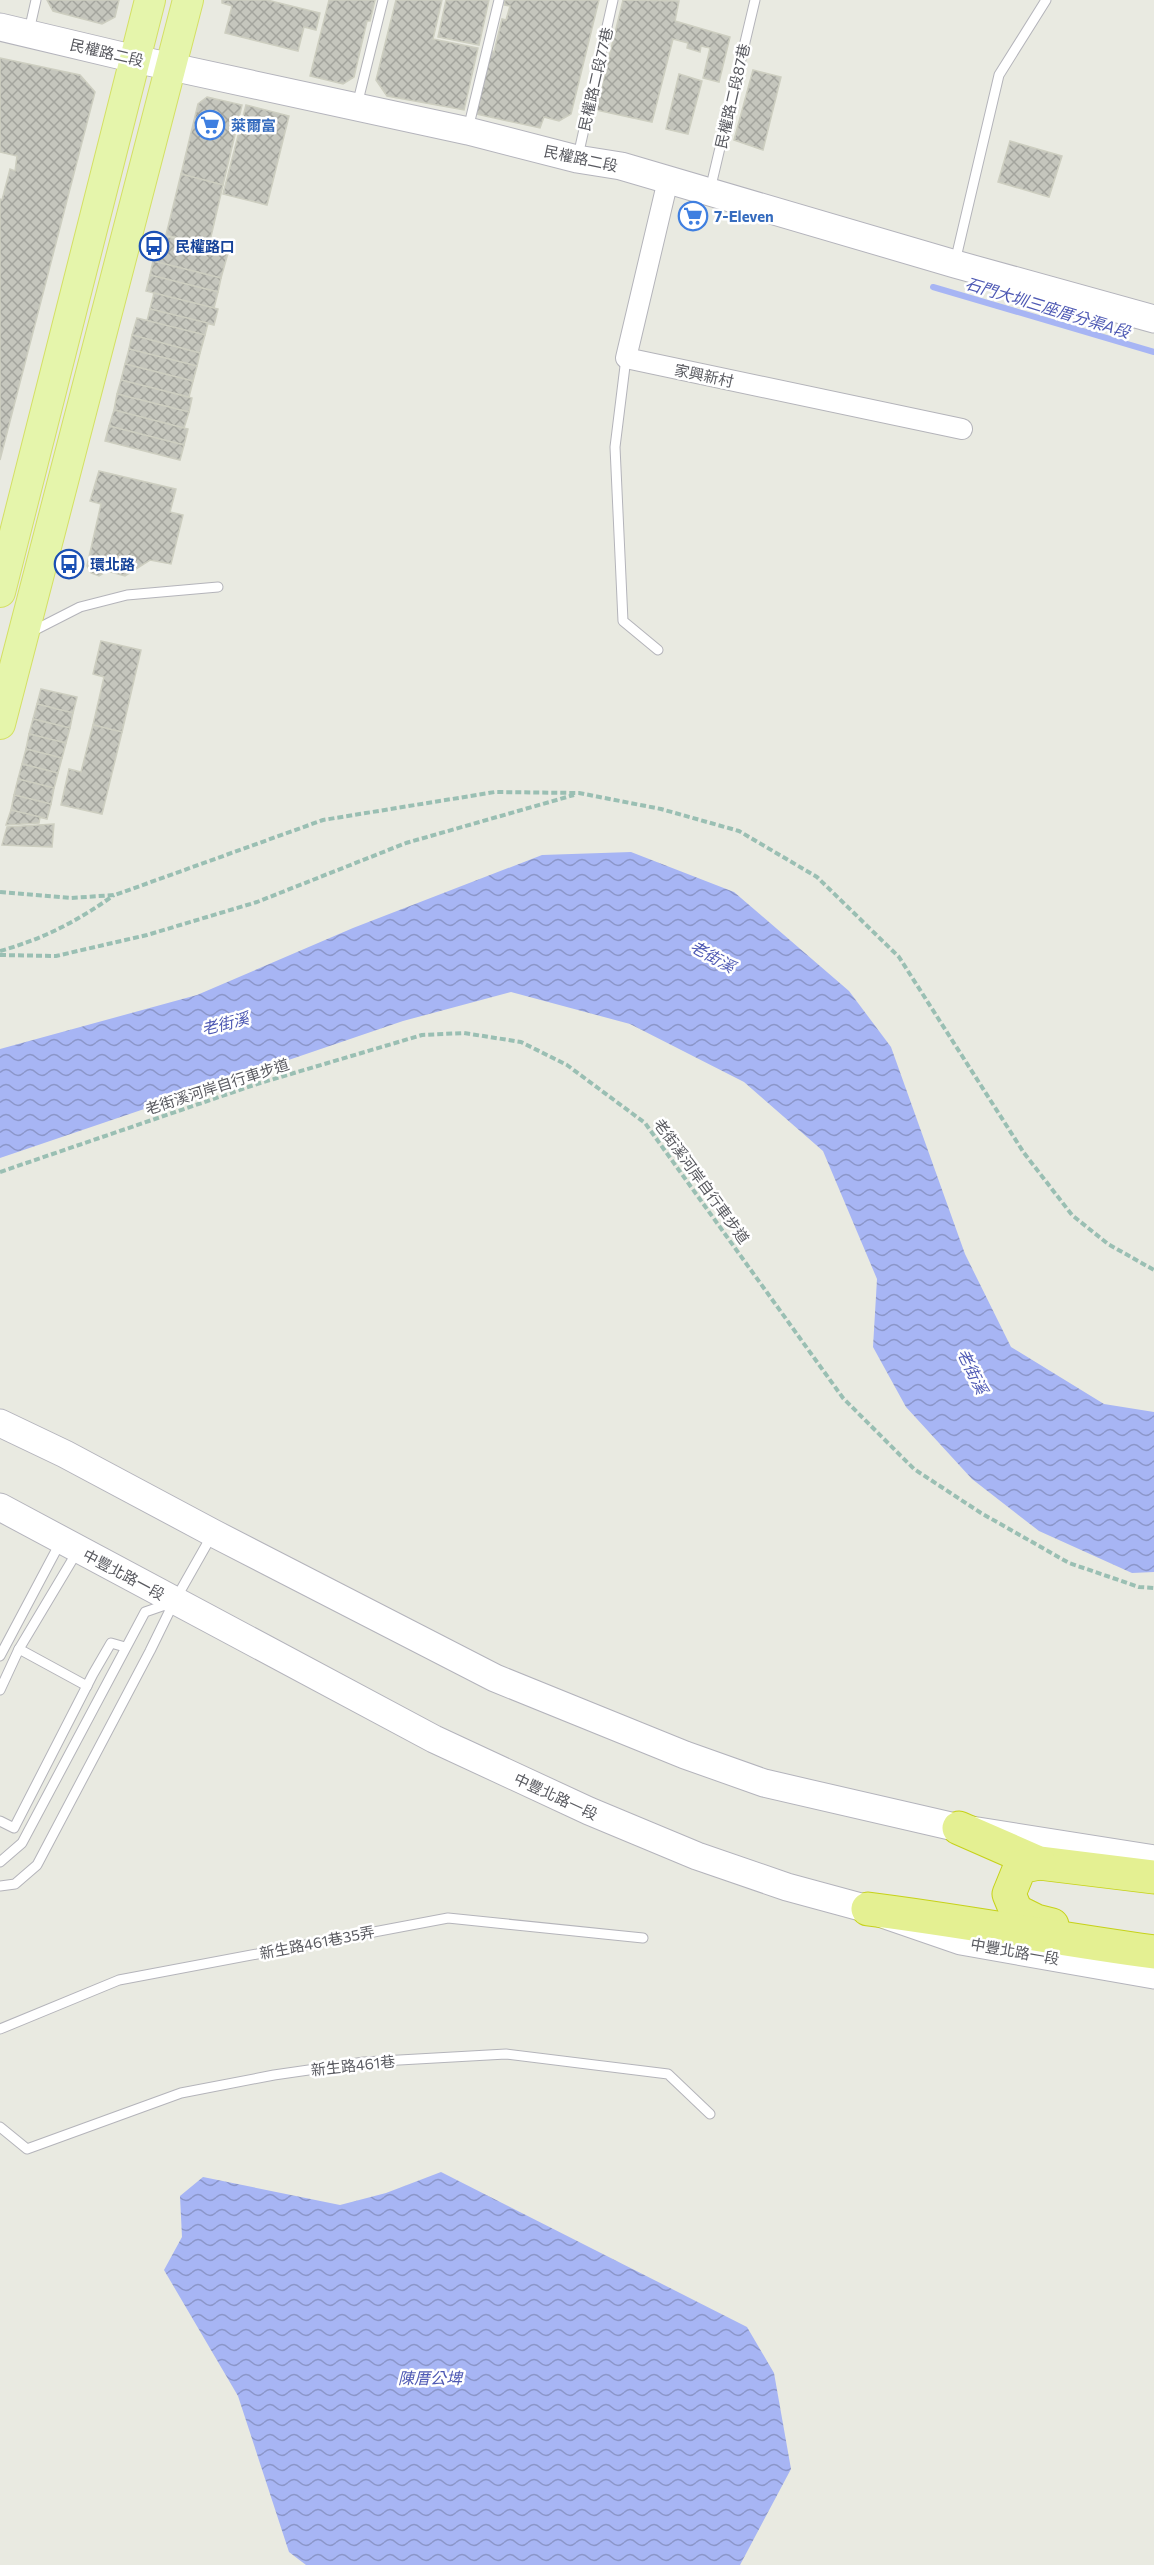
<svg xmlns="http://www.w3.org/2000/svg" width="1154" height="2565" viewBox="0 0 1154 2565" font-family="Commissioner,'Noto Sans TC',sans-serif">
	<defs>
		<pattern id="water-waves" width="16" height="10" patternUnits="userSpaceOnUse" patternTransform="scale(1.5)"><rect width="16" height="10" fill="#a7b5f4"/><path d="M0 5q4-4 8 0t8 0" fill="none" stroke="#8b96c9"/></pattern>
		<pattern id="building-cross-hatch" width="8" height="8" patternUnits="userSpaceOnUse" patternTransform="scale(1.5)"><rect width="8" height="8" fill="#c5c6bd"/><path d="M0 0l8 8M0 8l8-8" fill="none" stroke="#a3a49d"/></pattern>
	</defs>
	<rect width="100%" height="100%" fill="#e9eae1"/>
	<!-- water -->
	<g fill="url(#water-waves)">
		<polygon points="631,852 734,892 849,991 891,1047 965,1254 1011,1347 1104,1404 1154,1412 1154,1572 1132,1573 1039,1531 972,1479 906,1407 873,1347 877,1279 823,1151 744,1082 630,1024 511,992 403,1021 0,1158 0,1049 197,995 353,928 542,855"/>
		<polygon points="441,2172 747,2327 774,2373 791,2469 740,2565 306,2565 289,2552 238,2396 164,2270 182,2237 180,2196 203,2177 340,2205 386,2193"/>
	</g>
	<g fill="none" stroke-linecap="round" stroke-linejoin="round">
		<!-- stream -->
		<polyline stroke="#a7b5f4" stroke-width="6" points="933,287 1154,352"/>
	</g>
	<!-- building -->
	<g fill="url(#building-cross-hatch)" stroke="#cdcec0" stroke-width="1.5">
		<polygon points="47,0 119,0 115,17 102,24 53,11"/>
		<polygon points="222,0 267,0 320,13 316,30 304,27 298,51 225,33 232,6 222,3"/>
		<polygon points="329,0 375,0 370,21 367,21 354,77 343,84 310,76"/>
		<polygon points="396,0 442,0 433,39 478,48 464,110 387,96 376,80"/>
		<polygon points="446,0 489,0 479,45 438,37"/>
		<polygon points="505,0 599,0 571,114 559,121 544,117 540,128 476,114 491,50 494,52 502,19 506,20 510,6 504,5"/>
		<polygon points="623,0 679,1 675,21 730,37 719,82 703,78 710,48 701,46 700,52 687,48 688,43 673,39 652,122 596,110"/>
		<polygon points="0,58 80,75 95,92 0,460 0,199 2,200 10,169 15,171 17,156 0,152"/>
		<polygon points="753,70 781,77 763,150 734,140"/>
		<polygon points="679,74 702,81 688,134 666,129"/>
		<polygon points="207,97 242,105 223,185 181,174 198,104"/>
		<polygon points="246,105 289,116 267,205 223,194"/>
		<polygon points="1010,141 1062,156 1049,197 998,182"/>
		<polygon points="181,174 223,185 209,245 166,235"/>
		<polygon points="160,235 228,253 221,278 153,261"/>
		<polygon points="153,261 221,278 218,292 150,275"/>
		<polygon points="150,275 218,292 214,308 146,291"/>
		<polygon points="154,293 218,309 214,325 150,309"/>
		<polygon points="150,309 208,323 205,335 147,321"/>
		<polygon points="137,318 205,335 200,353 132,335"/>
		<polygon points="132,335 200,353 197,366 129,349"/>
		<polygon points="129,349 197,366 193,381 125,364"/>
		<polygon points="125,364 193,381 189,397 121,380"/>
		<polygon points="121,380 192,398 189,412 117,394"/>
		<polygon points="117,394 189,412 184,428 114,410"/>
		<polygon points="114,410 188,429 184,445 109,426"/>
		<polygon points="109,426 184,445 180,460 105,441"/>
		<polygon points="99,471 176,489 170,512 183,515 171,564 150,560 125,576 107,571 99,576 91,573 87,566 101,504 90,501"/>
		<polygon points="101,641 141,650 122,732 93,725 104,677 93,674"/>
		<polygon points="41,689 77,697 73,713 37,704"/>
		<polygon points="37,704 73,713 70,728 33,719"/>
		<polygon points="33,719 70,728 66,743 29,734"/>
		<polygon points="93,725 122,732 102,814 61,805 69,769 81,772"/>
		<polygon points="29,734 66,743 62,758 26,749"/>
		<polygon points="26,749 62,758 58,773 22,764"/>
		<polygon points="22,764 58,773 54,788 18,779"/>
		<polygon points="18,779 54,788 51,804 14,795"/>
		<polygon points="14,795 51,804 47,819 11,810"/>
		<polygon points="11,810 40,817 39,823 6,825"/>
		<polygon points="54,824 52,847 2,845 7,827"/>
	</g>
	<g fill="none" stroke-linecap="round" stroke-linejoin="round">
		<!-- lane casing -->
		<g stroke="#b4b4ba" stroke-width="11">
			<g id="lane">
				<polyline points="29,31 36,0"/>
				<polyline points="357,105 383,0"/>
				<polyline points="468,129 499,0"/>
				<polyline points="578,156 613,0"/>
				<polyline points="710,190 755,0"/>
				<polyline points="955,262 999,75 1046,0"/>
				<polyline points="626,358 615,447 623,621 658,650"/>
				<polyline points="31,632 80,607 127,595 218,587"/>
				<polyline points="19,1649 87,1686"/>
				<polyline points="0,1656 60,1543"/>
				<polyline points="0,1690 19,1649 77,1552"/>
				<polyline points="0,1821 14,1828 93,1674 111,1643 125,1647"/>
				<polyline points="0,1862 22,1843 145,1612 168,1604"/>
				<polyline points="0,1886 15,1884 37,1865 150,1651 174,1602 212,1535"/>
				<polyline points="0,2029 119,1980 448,1918 643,1938"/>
				<polyline points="0,2127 27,2149 181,2093 274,2075 364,2062 506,2054 668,2074 710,2114"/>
			</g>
		</g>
		<!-- street casing -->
		<g stroke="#b4b4ba" stroke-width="22">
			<polyline id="street" points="668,180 626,358 962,429"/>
		</g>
		<!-- secondary casing -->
		<g stroke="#b4b4bc" stroke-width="29">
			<g id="secondary">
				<polyline points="0,27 135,59 468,131 577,159 621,166 955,264 1154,319"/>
				<polyline points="0,1423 65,1454 213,1533 495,1678 685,1755 764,1783 959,1828 1154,1859"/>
				<polyline points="0,1507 434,1739 589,1811 697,1856 787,1887 868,1909 961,1941 1154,1975"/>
			</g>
		</g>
		<!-- primary casing -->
		<g stroke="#d4e064" stroke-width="32">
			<g id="primary">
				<polyline points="0,592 150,0"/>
				<polyline points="0,724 188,0"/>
			</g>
		</g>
		<!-- highway casing -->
		<g stroke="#c6d219" stroke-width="35">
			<g id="highway">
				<polyline points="959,1828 1039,1863 1154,1877"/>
				<polyline points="1039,1863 1020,1867 1009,1894 1016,1911 1036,1921 1052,1925"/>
				<path d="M868,1909C964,1921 1058,1939 1154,1952"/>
			</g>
		</g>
		<!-- path -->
		<g stroke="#9abfb3" stroke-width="4" stroke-dasharray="6 3" stroke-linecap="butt">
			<polyline points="0,892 71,898 115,895 323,820 495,792 579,793 661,809 739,831 817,877 899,957 1024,1153 1072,1215 1108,1244 1154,1270"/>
			<path d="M0,951C43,939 78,921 114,895"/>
			<polyline points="0,955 56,956 147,935 257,902 406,843 574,795"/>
			<polyline points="0,1172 257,1084 422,1035 464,1033 521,1042 567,1065 645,1123 843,1398 914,1469 981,1513 1069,1563 1139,1587 1154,1588"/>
		</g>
		<!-- lane -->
		<use href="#lane" stroke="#fff" stroke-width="9"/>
		<!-- street -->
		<use href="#street" stroke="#fff" stroke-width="20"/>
		<!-- secondary -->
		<use href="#secondary" stroke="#fff" stroke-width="27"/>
		<!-- primary -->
		<use href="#primary" stroke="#e5f5ab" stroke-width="30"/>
		<!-- highway -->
		<use href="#highway" stroke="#e4f092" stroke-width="33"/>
	</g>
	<!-- icons -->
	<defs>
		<g id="supermarket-ring" transform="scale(1.5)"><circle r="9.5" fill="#fff" stroke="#3f7fe0" stroke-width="1.5"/><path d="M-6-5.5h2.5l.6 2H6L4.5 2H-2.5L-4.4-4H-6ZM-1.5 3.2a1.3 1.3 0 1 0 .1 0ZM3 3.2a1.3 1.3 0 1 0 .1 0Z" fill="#3f7fe0"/></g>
		<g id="bus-ring" transform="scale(1.5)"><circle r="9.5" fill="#fff" stroke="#1a4fb4" stroke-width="1.5"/><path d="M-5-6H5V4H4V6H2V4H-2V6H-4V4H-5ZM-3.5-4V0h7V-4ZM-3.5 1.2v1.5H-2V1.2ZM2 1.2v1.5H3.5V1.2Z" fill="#1a4fb4"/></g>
	</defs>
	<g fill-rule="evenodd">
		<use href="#supermarket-ring" x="210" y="125"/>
		<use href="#supermarket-ring" x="693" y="216"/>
		<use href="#bus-ring" x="154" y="246"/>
		<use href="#bus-ring" x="69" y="564"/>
	</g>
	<g text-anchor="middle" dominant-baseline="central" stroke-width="5" stroke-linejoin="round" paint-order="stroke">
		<!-- street labels -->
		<g font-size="15" fill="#595a60" stroke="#fff">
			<text transform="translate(107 52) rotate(13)">民權路二段</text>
			<text transform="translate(595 79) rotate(-77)">民權路二段77巷</text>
			<text transform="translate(732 96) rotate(-77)">民權路二段87巷</text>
			<text transform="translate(581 158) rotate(12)">民權路二段</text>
			<text transform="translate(704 375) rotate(12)">家興新村</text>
			<text transform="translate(217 1086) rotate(-18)">老街溪河岸自行車步道</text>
			<text transform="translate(702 1181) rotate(54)">老街溪河岸自行車步道</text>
			<text transform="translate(124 1574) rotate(28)">中豐北路一段</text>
			<text transform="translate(556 1796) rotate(25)">中豐北路一段</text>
			<text transform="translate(317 1942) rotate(-11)">新生路461巷35弄</text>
			<text transform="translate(1015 1951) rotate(10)">中豐北路一段</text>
			<text transform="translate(353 2065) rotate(-6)">新生路461巷</text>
		</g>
		<!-- shop labels -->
		<g font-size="15" font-weight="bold" fill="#366cbe" stroke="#fff" text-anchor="start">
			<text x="231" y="125">萊爾富</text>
			<text x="714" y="216">7-Eleven</text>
		</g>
		<!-- transit labels -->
		<g font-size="15" font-weight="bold" fill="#164399" stroke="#fff" text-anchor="start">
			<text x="175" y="246">民權路口</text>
			<text x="90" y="564">環北路</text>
		</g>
		<!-- water labels -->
		<g font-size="16" font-style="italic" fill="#4e59b4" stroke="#fff">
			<text transform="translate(1048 307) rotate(17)">石門大圳三座厝分渠A段</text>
			<text transform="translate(713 956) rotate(29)">老街溪</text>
			<text transform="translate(225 1023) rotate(-14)">老街溪</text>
			<text transform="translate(973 1371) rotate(64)">老街溪</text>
			<text x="430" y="2377">陳厝公埤</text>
		</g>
	</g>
</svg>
